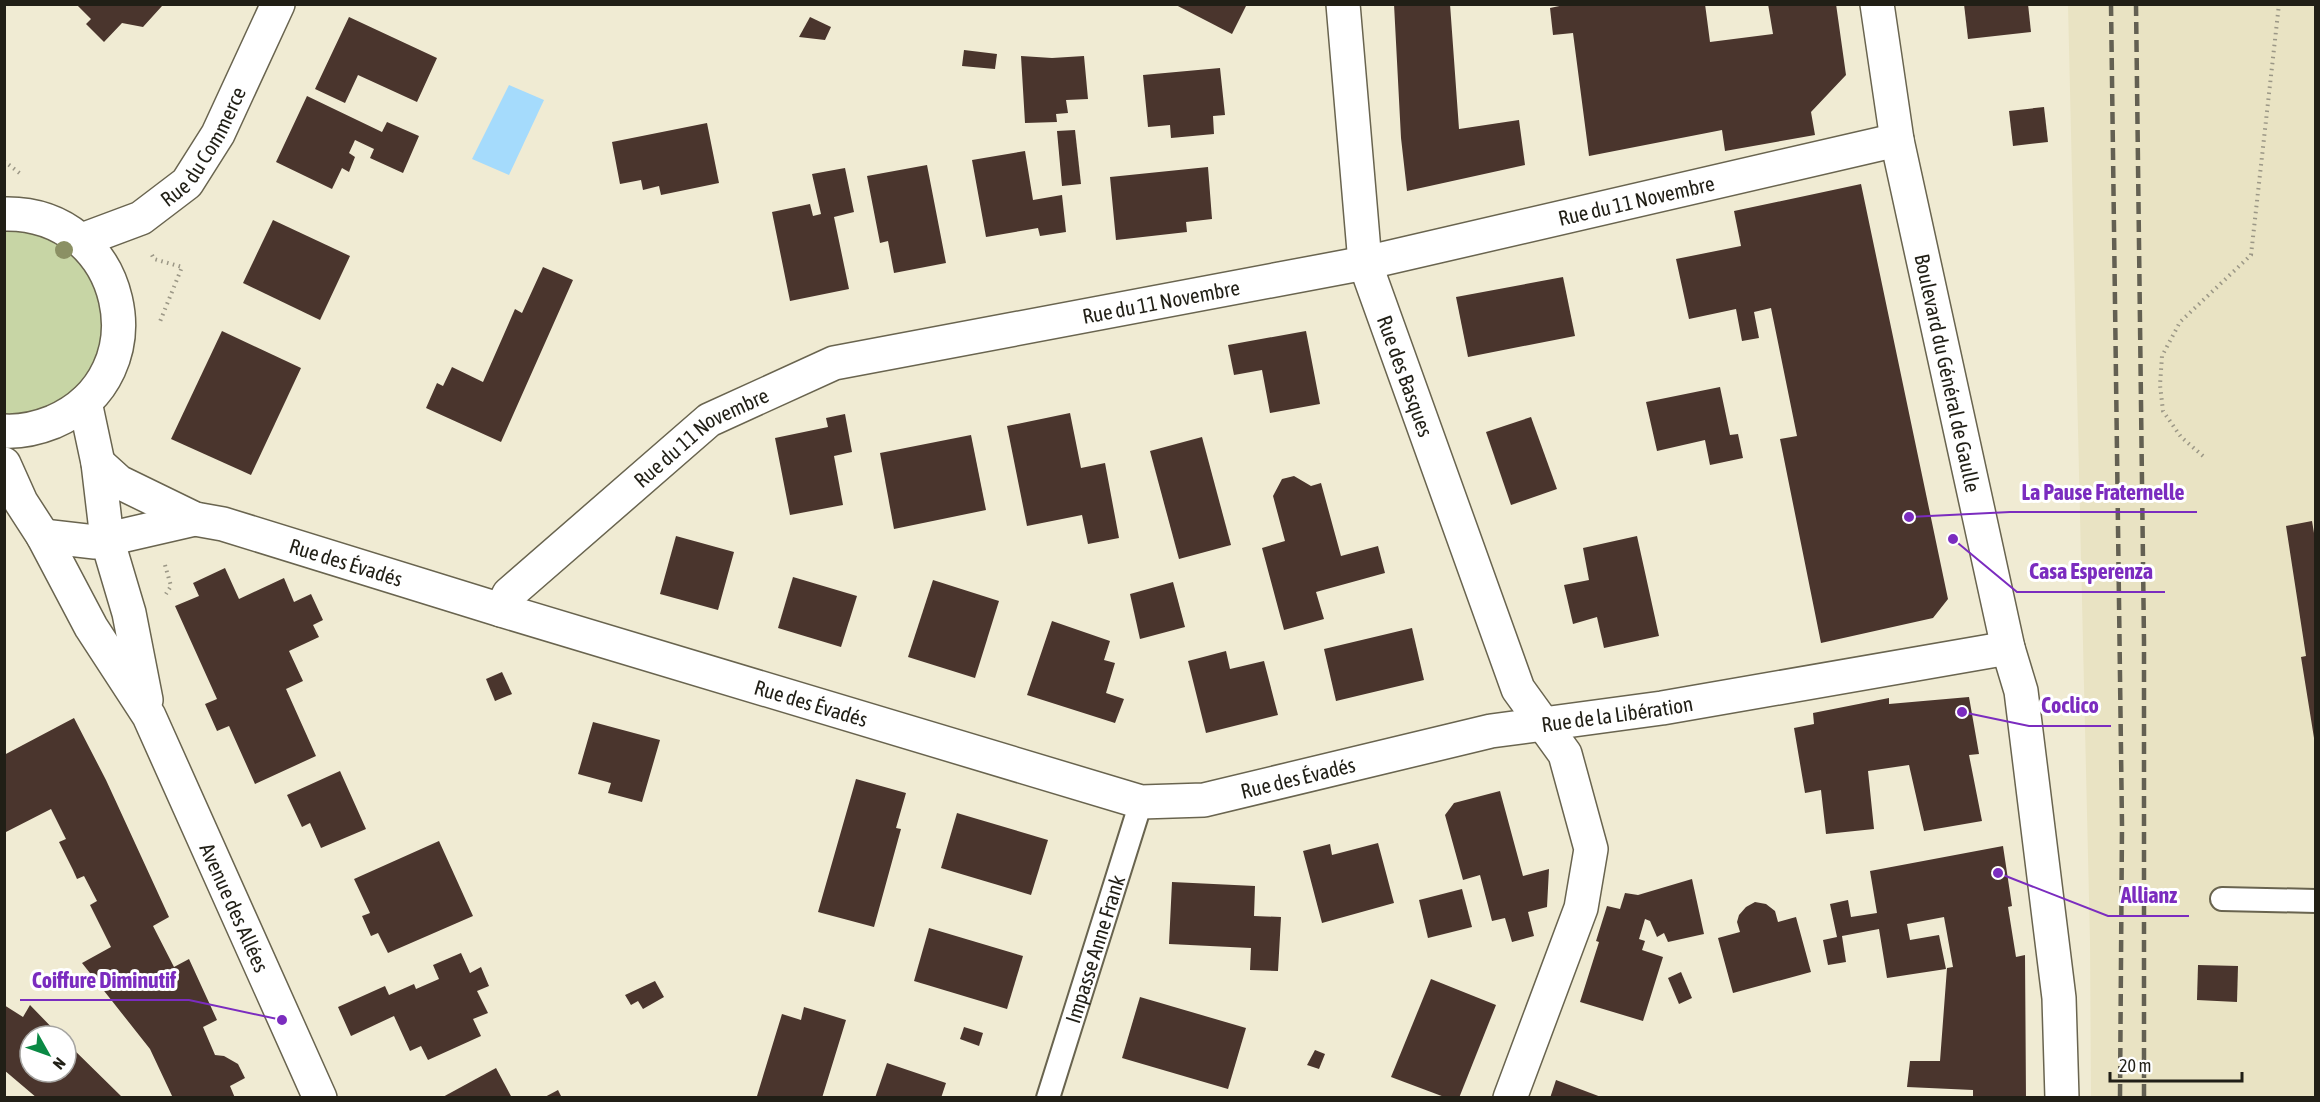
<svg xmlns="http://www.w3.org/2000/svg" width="2320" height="1102" viewBox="0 0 2320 1102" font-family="'Asap Condensed',sans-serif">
	<rect width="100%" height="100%" fill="#f0ebd3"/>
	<!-- built -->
	<polygon fill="#e9e3c3" points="2068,5 2315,5 2315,1097 2091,1097 2090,941"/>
	<!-- green -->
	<polygon fill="#c7d5a5" points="16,229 45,234 93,269 110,326 90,382 41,415 5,417 5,231"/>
	<!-- water -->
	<polygon fill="#a5dbfc" points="509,85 544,100 509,175 472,159"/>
	<!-- building -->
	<g fill="#4a352d">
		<polygon points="76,4 160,4 162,6 143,27 122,23 104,42 86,24 91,19"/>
		<polygon points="1174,4 1247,4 1232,34"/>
		<polygon points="1394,4 1450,4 1459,129 1519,120 1525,165 1407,191 1401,138"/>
		<polygon points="1569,4 1705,4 1710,42 1773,34 1768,4 1836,4 1846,75 1811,112 1815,135 1725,151 1722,130 1589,156 1573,33 1553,35 1550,8"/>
		<polygon points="1964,4 2028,4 2031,32 1968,39"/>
		<polygon points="349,17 437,58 417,102 358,75 345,103 315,89"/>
		<polygon points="810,17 831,27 825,40 799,37"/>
		<polygon points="964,50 997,54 995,69 962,66"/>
		<polygon points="1021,56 1052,58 1084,56 1088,99 1066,100 1068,113 1056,114 1057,122 1025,123"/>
		<polygon points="1220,68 1225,115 1213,116 1214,134 1171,138 1170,125 1148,127 1143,75"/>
		<polygon points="307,96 382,132 387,122 419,136 403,173 370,158 374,149 355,140 349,153 355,157 349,172 342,168 332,189 276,162"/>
		<polygon points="2044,107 2048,142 2013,146 2009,111"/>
		<polygon points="707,123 719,183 661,195 659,186 643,190 641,180 620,184 612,142"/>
		<polygon points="1075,130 1081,184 1062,186 1057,131"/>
		<polygon points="1025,151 1033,200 1062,195 1066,232 1040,236 1038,228 986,237 972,160"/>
		<polygon points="927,165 946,263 894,273 888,241 880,243 867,176"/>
		<polygon points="1208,167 1212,219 1186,222 1187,232 1116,240 1110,177"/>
		<polygon points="845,168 854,212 834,217 849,289 790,301 772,212 810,204 813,216 821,214 812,174"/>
		<polygon points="1861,184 1948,599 1933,618 1821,643 1780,439 1797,436 1771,308 1754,312 1759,338 1742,341 1736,309 1689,319 1676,259 1741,246 1734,211"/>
		<polygon points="273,220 350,256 320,320 243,283"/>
		<polygon points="543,267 573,280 501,442 426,408 437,383 443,386 452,367 483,382 515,309 522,313"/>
		<polygon points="1563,277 1575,336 1468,357 1456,297"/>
		<polygon points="222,331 301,368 251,475 171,439"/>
		<polygon points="1306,331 1320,404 1270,413 1262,370 1234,375 1228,345"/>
		<polygon points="1720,387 1730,435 1738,434 1743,458 1710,465 1705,440 1657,451 1646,402"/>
		<polygon points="1070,413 1081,468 1105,463 1119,538 1088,544 1082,515 1027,526 1007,426"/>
		<polygon points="845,414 852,452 834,456 843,505 790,515 775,438 828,427 826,418"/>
		<polygon points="1531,417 1557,489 1511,505 1486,432"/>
		<polygon points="971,435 986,510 894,529 880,453"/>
		<polygon points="1202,437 1231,545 1179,559 1150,451"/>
		<polygon points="1294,476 1311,486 1321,483 1341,556 1378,546 1385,573 1316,592 1324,619 1284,630 1262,548 1285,541 1273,496 1282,479"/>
		<polygon points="2312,521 2316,545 2314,738 2301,657 2306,656 2286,526"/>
		<polygon points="676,536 734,552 718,610 660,594"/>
		<polygon points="1637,536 1659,636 1604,648 1597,617 1573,624 1564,585 1589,580 1583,548"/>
		<polygon points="225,568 239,599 284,578 294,602 311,594 323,620 313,625 319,637 289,651 303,681 286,689 316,756 255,784 229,726 217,731 205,704 217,699 175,606 199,596 193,583"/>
		<polygon points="793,577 857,596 841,647 778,628"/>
		<polygon points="933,580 999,601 975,678 908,657"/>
		<polygon points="1173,582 1185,627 1140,639 1130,594"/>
		<polygon points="1052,621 1110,641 1104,660 1115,663 1106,693 1124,699 1115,723 1027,695"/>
		<polygon points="1412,628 1424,680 1336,701 1324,649"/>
		<polygon points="1226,651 1230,669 1264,661 1278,715 1206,733 1188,661"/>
		<polygon points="502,672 512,694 495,701 486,679"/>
		<polygon points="1969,697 1979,754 1969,755 1982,821 1924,831 1909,765 1868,771 1874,829 1826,834 1821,790 1805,793 1794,728 1814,724 1813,713 1889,698 1889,704"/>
		<polygon points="74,718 106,780 169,917 153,926 174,967 189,959 217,1020 203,1027 215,1055 224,1056 238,1064 245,1078 230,1086 235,1098 173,1098 150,1049 82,963 111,947 90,905 97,901 84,876 77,879 73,870 59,842 66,839 51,809 4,833 4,755"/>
		<polygon points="593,722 660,740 642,802 608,793 611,783 578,774"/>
		<polygon points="340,771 366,829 321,848 310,823 302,827 287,795"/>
		<polygon points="856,779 906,793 896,828 901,829 874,927 818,912"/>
		<polygon points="1500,791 1523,876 1549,869 1547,907 1528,912 1534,936 1512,942 1505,918 1492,921 1480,875 1463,880 1445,815 1454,803"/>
		<polygon points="957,813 1048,840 1031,895 941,868"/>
		<polygon points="439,841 473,916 388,953 378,933 371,936 362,916 370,913 354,879"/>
		<polygon points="1378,843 1394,903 1322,923 1303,851 1330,844 1332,855"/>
		<polygon points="2003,846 2012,906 2008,907 2016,957 2025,955 2026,1098 1973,1098 1973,1090 1907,1087 1910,1061 1940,1061 1947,968 1953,967 1944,917 1907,924 1910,940 1939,935 1946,969 1887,978 1879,929 1842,936 1846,962 1828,965 1823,940 1837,937 1830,904 1848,900 1851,917 1877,913 1870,871"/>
		<polygon points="1692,879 1704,934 1668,942 1664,933 1657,937 1650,921 1645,919 1639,939 1645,941 1642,950 1663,957 1643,1021 1580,1002 1599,942 1596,941 1607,906 1620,909 1625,893 1638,895"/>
		<polygon points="1172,882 1255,886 1254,916 1281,917 1278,971 1250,970 1251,948 1169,944"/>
		<polygon points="1462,889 1472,927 1428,938 1419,900"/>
		<polygon points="1755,902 1766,904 1775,911 1778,922 1796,917 1811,972 1733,993 1718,938 1740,932 1737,922 1739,915 1746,907"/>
		<polygon points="929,928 1023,956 1007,1009 914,981"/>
		<polygon points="461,953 470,973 481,967 489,986 477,991 488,1013 473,1019 481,1036 428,1060 421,1046 410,1051 394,1016 351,1036 338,1007 385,986 389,995 414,984 416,989 439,979 433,965"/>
		<polygon points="2198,965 2238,966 2237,1002 2197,1000"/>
		<polygon points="1681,972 1692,998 1679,1004 1668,978"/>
		<polygon points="1431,979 1496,1005 1459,1098 1447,1098 1391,1077"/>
		<polygon points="655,981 664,997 643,1009 638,1001 631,1005 625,995"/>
		<polygon points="1140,997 1246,1028 1228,1089 1122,1058"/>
		<polygon points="4,1005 23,1017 30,1005 60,1036 30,1036 30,1072 66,1072 66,1042 123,1098 37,1098 4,1070"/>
		<polygon points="804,1007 846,1020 822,1098 757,1096 782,1014 801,1020"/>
		<polygon points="964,1027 983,1033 979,1046 960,1039"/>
		<polygon points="1315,1050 1325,1054 1319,1069 1307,1065"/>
		<polygon points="887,1063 946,1083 941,1098 875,1098"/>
		<polygon points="496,1068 512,1098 441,1098"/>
		<polygon points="1556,1080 1601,1097 1601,1098 1550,1098"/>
		<polygon points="558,1090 562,1098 543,1098"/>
	</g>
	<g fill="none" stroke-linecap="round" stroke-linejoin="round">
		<!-- service casing -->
		<g stroke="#69644f" stroke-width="26">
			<g id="service">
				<polyline points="2222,899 2316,901"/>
				<path id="s1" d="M1048,1098L1141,802"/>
			</g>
		</g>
		<!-- minor casing -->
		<g stroke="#69644f" stroke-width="36">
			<g id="minor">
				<path id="s2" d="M1343,4L1365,263L1518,689L1565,754L1591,849L1581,908L1510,1098"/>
				<path id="s3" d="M98,463L119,482L195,519L223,524L501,610L1141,802L1204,800L1491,731L1662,708L2008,648"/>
				<polyline points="43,536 95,542 195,519"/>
				<path id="s4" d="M501,610L509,594L709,420L834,363L1365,263L1897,140"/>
			</g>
		</g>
		<!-- tertiary casing -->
		<g stroke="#69644f" stroke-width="36">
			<g id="tertiary">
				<path d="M4,214C126,211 163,375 53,422C38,428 22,432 4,431"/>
				<path id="s5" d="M82,240L141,218L187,183L218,134L278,4"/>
				<polyline points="85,402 98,463 107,539 129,613 146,700"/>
				<path id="s6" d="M4,464L21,502L43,536L91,627L149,716L320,1098"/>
			</g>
		</g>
		<!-- secondary casing -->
		<g stroke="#69644f" stroke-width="36">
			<g id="secondary">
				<path id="s7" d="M1877,4L1897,140L2008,648L2021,691L2059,998L2062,1098"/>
			</g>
		</g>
		<!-- path -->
		<g stroke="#9b9786" stroke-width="4" stroke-dasharray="1.5 4.5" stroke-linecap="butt">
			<polyline points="4,161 22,175"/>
			<polyline points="152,255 154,259 182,267 159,324"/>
			<polyline points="2203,456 2181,437 2163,411 2160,385 2162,356 2180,322 2251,255 2279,4"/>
			<polyline points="165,565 171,586 166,594"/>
		</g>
		<!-- service -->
		<use href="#service" stroke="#fff" stroke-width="22"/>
		<!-- minor -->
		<use href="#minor" stroke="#fff" stroke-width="33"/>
		<!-- tertiary -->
		<use href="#tertiary" stroke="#fff" stroke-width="33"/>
		<!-- secondary -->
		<use href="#secondary" stroke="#fff" stroke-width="33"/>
		<!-- rail -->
		<g stroke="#636052" stroke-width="4.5" stroke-dasharray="12 6" stroke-linecap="butt">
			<polyline points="2111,4 2122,825 2120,1098"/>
			<polyline points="2136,4 2144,641 2144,1098"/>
		</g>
	</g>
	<!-- trees -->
	<circle fill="#8b9064" cx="64" cy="250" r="9"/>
	<g text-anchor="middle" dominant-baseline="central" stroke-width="6" stroke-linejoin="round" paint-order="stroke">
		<!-- street labels -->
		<g font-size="21" fill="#211f16" stroke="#fff">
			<text stroke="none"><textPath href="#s5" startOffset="160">Rue du Commerce</textPath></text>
			<text stroke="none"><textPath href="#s4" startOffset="1239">Rue du 11 Novembre</textPath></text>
			<text stroke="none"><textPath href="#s4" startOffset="753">Rue du 11 Novembre</textPath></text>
			<text stroke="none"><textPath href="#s7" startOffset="376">Boulevard du Général de Gaulle</textPath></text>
			<text stroke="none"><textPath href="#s2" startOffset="380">Rue des Basques</textPath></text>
			<text stroke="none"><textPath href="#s4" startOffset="267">Rue du 11 Novembre</textPath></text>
			<text stroke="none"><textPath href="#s3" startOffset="270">Rue des Évadés</textPath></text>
			<text stroke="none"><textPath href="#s3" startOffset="756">Rue des Évadés</textPath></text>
			<text stroke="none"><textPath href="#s3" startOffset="1586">Rue de la Libération</textPath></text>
			<text stroke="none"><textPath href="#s3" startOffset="1260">Rue des Évadés</textPath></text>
			<text stroke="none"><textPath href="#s6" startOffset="501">Avenue des Allées</textPath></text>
			<text stroke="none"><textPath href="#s1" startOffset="156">Impasse Anne Frank</textPath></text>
		</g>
	</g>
	<!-- callouts -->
	<path fill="none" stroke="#7b2cbf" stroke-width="2" d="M1909 517L2010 512H2197M1953 539L2017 592H2165M1962 712L2029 726H2111M1998 873L2108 916H2189M282 1020L189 1000H20"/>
	<g fill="#7b2cbf" stroke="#fff" stroke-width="2">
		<circle cx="1909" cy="517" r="6"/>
		<circle cx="1953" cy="539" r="6"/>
		<circle cx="1962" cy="712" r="6"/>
		<circle cx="1998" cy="873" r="6"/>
		<circle cx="282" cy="1020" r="6"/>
	</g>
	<g font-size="22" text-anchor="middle" font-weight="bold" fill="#7b2cbf" stroke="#fff" stroke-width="6" stroke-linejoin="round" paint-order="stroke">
		<text x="2103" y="500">La Pause Fraternelle</text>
		<text x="2091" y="579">Casa Esperenza</text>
		<text x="2070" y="713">Coclico</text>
		<text x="2149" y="903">Allianz</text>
		<text x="104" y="988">Coiffure Diminutif</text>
	</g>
	<!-- border -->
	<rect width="2320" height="1102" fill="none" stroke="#211f16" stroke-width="12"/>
	<!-- north arrow -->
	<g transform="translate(48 1054) rotate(130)"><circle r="28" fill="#ffffff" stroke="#a6a5a2" stroke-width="1.5"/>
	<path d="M0-4.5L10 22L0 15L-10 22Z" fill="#0a8944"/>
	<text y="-9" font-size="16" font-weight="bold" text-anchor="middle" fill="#211f16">N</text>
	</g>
	<!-- scale -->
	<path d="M2110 1072v9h132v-9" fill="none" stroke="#211f16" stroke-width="3"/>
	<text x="2119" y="1072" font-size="18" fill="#211f16" stroke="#ffffff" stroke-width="4.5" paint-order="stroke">20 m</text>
</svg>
